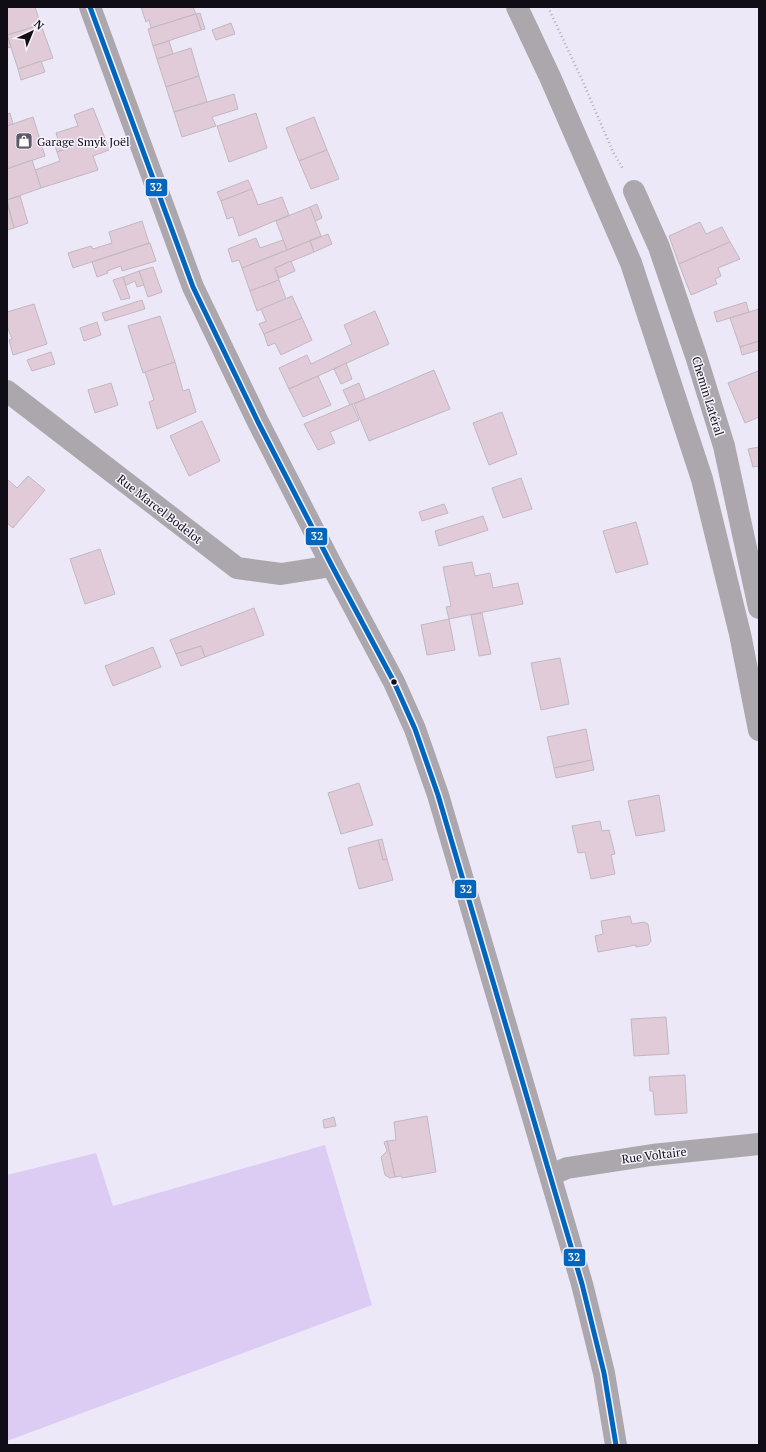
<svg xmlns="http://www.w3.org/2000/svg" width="766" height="1452" viewBox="0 0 766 1452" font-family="'PT Serif',serif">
	<rect width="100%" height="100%" fill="#ede8f7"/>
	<!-- green -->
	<polygon fill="#dcccf4" points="325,1145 372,1305 7,1441 7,1175 96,1153 113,1206"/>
	<!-- building -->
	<g fill="#e1cbd9" stroke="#c0b8c1">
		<polygon points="7,7 35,7 41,25 7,35"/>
		<polygon points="141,7 193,7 196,14 151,28 149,20 146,22"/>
		<polygon points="200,13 205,29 201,30 196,14"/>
		<polygon points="196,14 201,30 153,46 148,29"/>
		<polygon points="231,23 235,34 216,40 212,30"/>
		<polygon points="41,25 53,58 18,69 7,35"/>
		<polygon points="7,35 11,47 7,48"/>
		<polygon points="169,41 173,54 157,59 153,46"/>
		<polygon points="191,48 199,76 166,87 157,59"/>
		<polygon points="41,61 45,72 21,80 18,69"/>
		<polygon points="199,76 207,102 174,112 166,87"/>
		<polygon points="234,94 238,109 212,117 216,126 182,137 174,112"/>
		<polygon points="93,108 104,136 57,152 53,141 58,139 56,133 78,126 74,115"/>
		<polygon points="10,113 13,124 7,126 7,114"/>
		<polygon points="256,113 267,148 229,162 217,126"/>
		<polygon points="33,117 45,156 7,169 7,126"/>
		<polygon points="314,117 327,150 299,161 286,128"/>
		<polygon points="104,136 109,150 93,156 98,170 41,188 35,170 60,161 57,152"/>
		<polygon points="327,150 339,179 311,189 299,161"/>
		<polygon points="32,160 41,188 7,200 7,169"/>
		<polygon points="248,180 252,189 221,201 217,192"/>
		<polygon points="252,189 258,205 282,197 289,215 239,236 233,217 227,219 221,201"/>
		<polygon points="20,196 28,223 14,228 7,200"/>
		<polygon points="7,203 14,228 7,230"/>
		<polygon points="317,204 322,218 315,221 310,207"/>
		<polygon points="310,207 321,236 287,250 276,221"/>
		<polygon points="142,221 149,243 73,268 68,253 91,246 93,249 112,243 109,232"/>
		<polygon points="700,222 706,234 722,227 730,242 679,264 669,236"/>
		<polygon points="328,234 332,244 314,252 310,241"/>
		<polygon points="256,238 260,248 283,240 287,250 242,268 239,260 232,262 228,249"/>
		<polygon points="310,241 314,252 275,268 279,280 250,291 242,268"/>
		<polygon points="730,242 740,259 718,268 721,276 715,279 717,284 691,295 679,264"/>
		<polygon points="150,243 156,261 122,271 121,266 107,271 108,273 97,277 92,262"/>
		<polygon points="291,261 295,271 279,278 275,268"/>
		<polygon points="153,267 162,292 148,297 139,271"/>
		<polygon points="139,271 144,285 137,287 135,281 126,285 123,277"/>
		<polygon points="123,277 130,298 121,300 113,280"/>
		<polygon points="279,280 286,299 257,311 250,291"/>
		<polygon points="292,296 302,318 264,334 259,324 266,321 261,309"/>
		<polygon points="142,300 145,309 105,321 102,313"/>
		<polygon points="746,302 749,312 717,322 714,312"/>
		<polygon points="34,304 47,344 13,355 9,340 12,339 7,326 7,312"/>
		<polygon points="759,309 759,341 740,347 730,318"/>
		<polygon points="375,311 389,344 289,389 279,368 307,355 311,364 352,344 344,325"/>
		<polygon points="160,316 175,362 143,373 128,326"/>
		<polygon points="302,318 312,340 281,355 275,343 268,346 264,334"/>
		<polygon points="97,322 101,335 84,341 80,328"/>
		<polygon points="759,341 759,350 742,355 740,347"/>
		<polygon points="51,352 55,364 32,371 27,360"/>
		<polygon points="175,362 183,391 189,389 196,412 157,429 149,402 154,400 145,372"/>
		<polygon points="346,363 352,379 341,384 334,369"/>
		<polygon points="434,370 450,409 369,441 354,404"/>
		<polygon points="758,371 759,374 759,417 745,423 728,383"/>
		<polygon points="318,376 331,405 303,417 289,389"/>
		<polygon points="111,383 118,405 95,413 88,390"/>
		<polygon points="359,383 365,399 350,405 343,390"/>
		<polygon points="352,404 359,420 330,432 335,443 318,450 304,424"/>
		<polygon points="502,412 517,454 489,465 473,423"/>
		<polygon points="202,421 220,461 189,476 170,436"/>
		<polygon points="759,447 759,466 753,467 748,449"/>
		<polygon points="28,476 45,490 13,528 7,523 7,479 17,488"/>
		<polygon points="521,478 532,509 503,518 492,488"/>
		<polygon points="444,504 448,513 422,521 419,512"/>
		<polygon points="483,516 488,530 439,546 435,531"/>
		<polygon points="636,522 648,564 616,573 603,531"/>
		<polygon points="100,549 115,594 85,604 70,559"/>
		<polygon points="472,562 475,576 490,573 493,588 518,583 523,604 449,619 446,607 451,606 443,567"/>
		<polygon points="254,608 264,635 205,657 201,646 176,654 170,640"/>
		<polygon points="482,613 491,654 479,656 471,615"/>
		<polygon points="449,619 455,650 427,655 421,625"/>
		<polygon points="201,646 205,657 181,666 176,654"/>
		<polygon points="153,647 161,667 113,686 105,666"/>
		<polygon points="560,658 569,704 541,710 531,663"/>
		<polygon points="586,729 592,760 554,768 547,737"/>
		<polygon points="592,760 594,770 556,778 554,768"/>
		<polygon points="359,783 373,825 341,834 328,793"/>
		<polygon points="659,795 665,831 636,836 628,801"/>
		<polygon points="600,821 602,831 609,830 615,854 611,855 615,874 591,879 585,852 578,853 572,826"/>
		<polygon points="382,839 387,859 383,860 378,840"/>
		<polygon points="378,840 383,860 387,859 393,880 359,889 348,848"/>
		<polygon points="630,916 632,924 644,922 648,924 651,941 648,945 636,947 636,945 598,952 595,936 603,934 601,921"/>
		<polygon points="666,1017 669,1054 634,1056 631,1019"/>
		<polygon points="685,1075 687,1113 655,1115 653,1091 650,1091 649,1077"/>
		<polygon points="427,1116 436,1172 402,1178 401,1176 395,1177 387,1141 396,1140 394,1122"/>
		<polygon points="334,1117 336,1126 324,1128 323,1120"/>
		<polygon points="387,1141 395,1177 390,1178 385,1175 381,1157 387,1151 384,1142"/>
	</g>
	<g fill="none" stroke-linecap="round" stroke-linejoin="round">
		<!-- path -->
		<polyline stroke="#afacb1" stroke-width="2.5" stroke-dasharray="1 3" stroke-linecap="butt" points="548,7 583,82 613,152 623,169"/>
		<!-- minor -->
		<g stroke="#aca7ac" stroke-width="22">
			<polyline points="90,7 193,287 258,422 332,566 394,682 415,729 438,795 582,1284 604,1373 616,1445"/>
			<polyline points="517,7 550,77 631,263 702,479 740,634 759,730"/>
			<polyline points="634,191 659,247 696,356 724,446 759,608"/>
			<polyline points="7,391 237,568 281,574 332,566"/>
			<polyline points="551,1175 567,1168 652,1155 759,1144"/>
		</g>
		<!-- bus-1 casing -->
		<g stroke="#f7f3fe" stroke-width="8">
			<polyline id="bus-1" points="90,7 193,287 258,422 332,566 394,682 415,729 438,795 582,1284 604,1373 616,1445"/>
		</g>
		<!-- bus-1 -->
		<use href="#bus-1" stroke="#0065bd" stroke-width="5"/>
	</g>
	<!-- icons -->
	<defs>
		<g id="shop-square" transform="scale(0.9)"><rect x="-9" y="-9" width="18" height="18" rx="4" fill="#5e5a65" stroke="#f7f3fe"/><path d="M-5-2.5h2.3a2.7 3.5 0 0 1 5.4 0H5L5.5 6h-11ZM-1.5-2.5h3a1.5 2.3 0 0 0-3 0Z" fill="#fff"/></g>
	</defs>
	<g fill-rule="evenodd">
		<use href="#shop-square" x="24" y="141"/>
	</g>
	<!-- markers -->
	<circle fill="#110d16" stroke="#f7f3fe" stroke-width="1.5" cx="394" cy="682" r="3.5"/>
	<g text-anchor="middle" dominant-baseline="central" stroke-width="3" stroke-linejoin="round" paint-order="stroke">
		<!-- poi labels -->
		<g font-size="12" fill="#110d16" stroke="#f7f3fe" text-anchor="start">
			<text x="37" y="141">Garage Smyk Joël</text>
		</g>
		<!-- street labels -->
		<g font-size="12" fill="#110d16" stroke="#f7f3fe">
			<text transform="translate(708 396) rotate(73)">Chemin Latéral</text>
			<text transform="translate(160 509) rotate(38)">Rue Marcel Bodelot</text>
			<text transform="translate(654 1155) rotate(-7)">Rue Voltaire</text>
		</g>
	</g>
	<g stroke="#f7f3fe" stroke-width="1.5">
		<rect x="145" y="178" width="23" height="19" rx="4" fill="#0065bd"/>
		<rect x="305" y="527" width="23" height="19" rx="4" fill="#0065bd"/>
		<rect x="454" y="879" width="23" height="20" rx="4" fill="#0065bd"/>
		<rect x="563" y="1248" width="23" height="19" rx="4" fill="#0065bd"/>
	</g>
	<g font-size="11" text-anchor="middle" font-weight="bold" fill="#fff">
		<text x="156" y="191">32</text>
		<text x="317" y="540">32</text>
		<text x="466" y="893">32</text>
		<text x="574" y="1261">32</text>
	</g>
	<!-- border -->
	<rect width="766" height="1452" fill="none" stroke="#110d16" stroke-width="16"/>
	<!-- north arrow -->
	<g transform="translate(32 32) rotate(44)" stroke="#f7f3fe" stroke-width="3" paint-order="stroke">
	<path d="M0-3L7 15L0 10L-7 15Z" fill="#110d16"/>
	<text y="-6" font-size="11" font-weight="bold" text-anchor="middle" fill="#110d16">N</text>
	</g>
</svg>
